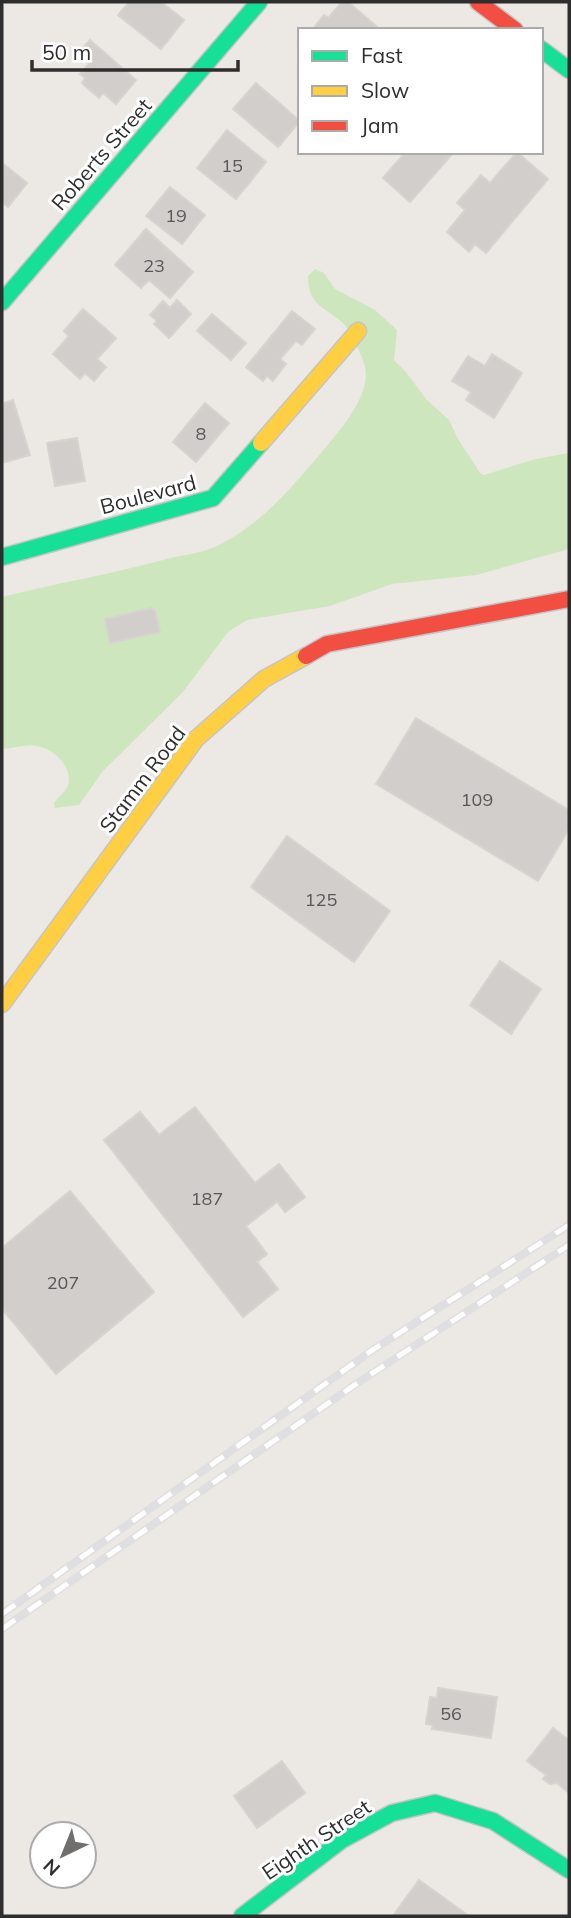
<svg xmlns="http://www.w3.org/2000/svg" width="571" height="1918" viewBox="0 0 571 1918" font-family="Mulish,sans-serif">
	<rect width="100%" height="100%" fill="#ece8e4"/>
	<!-- green -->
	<path fill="#cee6be" d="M315,269L324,273L335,289L375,310L397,330L394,360L405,371L427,400L449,420L458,439L480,473L484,475L536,459L569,453V549L476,575L392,584L330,606L247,620L228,632L183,692L103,771L79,805L55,808L54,803C59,796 65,793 68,785C73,769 56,751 41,747C28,743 15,748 2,749V597C57,583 112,574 167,559C186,554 206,553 223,543C266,520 296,482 327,446C343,426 371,394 365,367C364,359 350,330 344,324C326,307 308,307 308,276Z"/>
	<!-- building -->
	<g fill="#d1cecb" stroke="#d7d4d0" stroke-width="2">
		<polygon points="129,2 161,2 184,20 161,49 118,15"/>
		<polygon points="342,2 348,2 381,30 312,30 324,15 328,18"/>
		<polygon points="90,40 136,80 116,104 103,93 99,98 82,83 85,78 80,74 89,64 78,54"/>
		<polygon points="256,83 300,121 278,147 233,109"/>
		<polygon points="227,130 266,162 236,199 197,168"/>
		<polygon points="402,152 454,152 410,202 383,178 404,154"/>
		<polygon points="517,152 548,179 486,253 475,244 469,252 447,232 465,210 457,203 481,175 490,183"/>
		<polygon points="2,163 27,183 8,207 2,202"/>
		<polygon points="170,187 205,215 182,244 146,216"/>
		<polygon points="146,229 193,272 170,298 149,280 141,288 115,265"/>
		<polygon points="177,300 191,314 169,338 154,324 157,321 150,315 163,301 170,308"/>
		<polygon points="83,309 116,338 97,359 106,367 94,381 85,373 80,379 53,354 69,336 64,331"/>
		<polygon points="292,311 315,329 302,345 296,341 280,359 286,364 273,381 267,376 263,381 246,367"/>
		<polygon points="212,314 246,343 231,360 197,331"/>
		<polygon points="492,354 522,373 494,418 466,400 471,392 452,381 468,356 485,366"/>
		<polygon points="13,400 30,455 2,463 2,404"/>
		<polygon points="205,403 229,423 196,462 173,442"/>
		<polygon points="77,438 85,481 55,486 47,443"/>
		<polygon points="151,608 155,610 160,632 110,643 105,619"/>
		<polygon points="416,718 569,810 569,829 538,881 376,784"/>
		<polygon points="287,836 390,911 354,962 251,887"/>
		<polygon points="500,961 541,989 511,1034 470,1005"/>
		<polygon points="195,1107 255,1183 279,1164 305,1197 285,1212 277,1202 246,1226 267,1254 257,1262 278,1289 243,1317 104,1140 140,1112 159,1135"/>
		<polygon points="70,1191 154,1292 56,1374 2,1309 2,1248"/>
		<polygon points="438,1688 497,1697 491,1738 432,1729 433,1725 426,1724 430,1697 437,1698"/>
		<polygon points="553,1728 569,1740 569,1793 557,1783 550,1784 543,1779 546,1775 527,1761"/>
		<polygon points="282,1761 305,1793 257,1828 234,1796"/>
		<polygon points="419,1880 469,1916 393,1916"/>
	</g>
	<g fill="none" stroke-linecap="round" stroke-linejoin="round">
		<!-- fast casing -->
		<g stroke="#c5c4c5" stroke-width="19">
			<g id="fast">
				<polyline points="541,49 569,70"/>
				<polyline points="2,302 259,2"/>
				<polyline points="2,557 213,498 261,443"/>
				<polyline points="242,1916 342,1840 392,1813 435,1803 493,1821 569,1870"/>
			</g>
		</g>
		<!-- slow casing -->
		<g stroke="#c5c4c5" stroke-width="19">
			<g id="slow">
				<polyline points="261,443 358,331"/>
				<polyline points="2,1004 196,739 264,679 306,656"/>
			</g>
		</g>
		<!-- jam casing -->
		<g stroke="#c5c4c5" stroke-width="19">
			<g id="jam">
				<polyline points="478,2 515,30"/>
				<polyline points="306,656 327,644 569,599"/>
			</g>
		</g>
		<!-- fast -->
		<use href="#fast" stroke="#16e098" stroke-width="16"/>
		<!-- slow -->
		<use href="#slow" stroke="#ffcf43" stroke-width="16"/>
		<!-- jam -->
		<use href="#jam" stroke="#f24e42" stroke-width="16"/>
		<!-- rail casing -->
		<g stroke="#dfdfe1" stroke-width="8">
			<g id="rail">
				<polyline points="2,1614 374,1349 569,1225"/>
				<polyline points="2,1629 356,1384 569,1245"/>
			</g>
		</g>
		<!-- rail -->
		<use href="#rail" stroke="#fff" stroke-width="5" stroke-dasharray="16" stroke-linecap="butt"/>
	</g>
	<g text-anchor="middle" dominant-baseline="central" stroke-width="6" stroke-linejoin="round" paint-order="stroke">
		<!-- number labels -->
		<g font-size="18" fill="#585857">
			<text x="232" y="165">15</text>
			<text x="176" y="215">19</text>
			<text x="154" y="265">23</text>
			<text x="201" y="433">8</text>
			<text x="477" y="799">109</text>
			<text x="321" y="899">125</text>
			<text x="207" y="1198">187</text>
			<text x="63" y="1282">207</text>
			<text x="451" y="1713">56</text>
		</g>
		<!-- street labels -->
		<g font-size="21" fill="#2e2e2e" stroke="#fff">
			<text transform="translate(101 154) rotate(-49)">Roberts Street</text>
			<text transform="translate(148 494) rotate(-15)">Boulevard</text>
			<text transform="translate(142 779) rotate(-53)">Stamm Road</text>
			<text transform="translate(316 1839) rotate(-34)">Eighth Street</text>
		</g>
	</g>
	<!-- border -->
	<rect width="571" height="1918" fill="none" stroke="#2e2e2e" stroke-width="7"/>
	<!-- legend -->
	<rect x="298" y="28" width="245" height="126" fill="#ffffff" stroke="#ababab" stroke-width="2"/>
	<rect x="312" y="51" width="35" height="10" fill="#16e098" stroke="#ababab" stroke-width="2"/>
	<text x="361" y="63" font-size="21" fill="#2e2e2e">Fast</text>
	<rect x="312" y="86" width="35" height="10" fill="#ffcf43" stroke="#ababab" stroke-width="2"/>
	<text x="361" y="98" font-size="21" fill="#2e2e2e">Slow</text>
	<rect x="312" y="121" width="35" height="10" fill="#f24e42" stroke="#ababab" stroke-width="2"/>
	<text x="361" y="133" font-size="21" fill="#2e2e2e">Jam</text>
	<!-- north arrow -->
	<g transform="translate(63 1855) rotate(223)"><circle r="33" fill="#ffffff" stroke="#ababab" stroke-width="2"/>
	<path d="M0-5L12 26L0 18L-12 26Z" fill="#706f6e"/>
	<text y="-10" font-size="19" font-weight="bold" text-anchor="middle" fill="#2e2e2e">N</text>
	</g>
	<!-- scale -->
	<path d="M32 60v10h206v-10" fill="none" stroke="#2e2e2e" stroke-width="3.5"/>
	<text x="42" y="60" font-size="21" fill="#2e2e2e" stroke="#ffffff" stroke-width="5" paint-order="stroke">50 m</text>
</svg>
